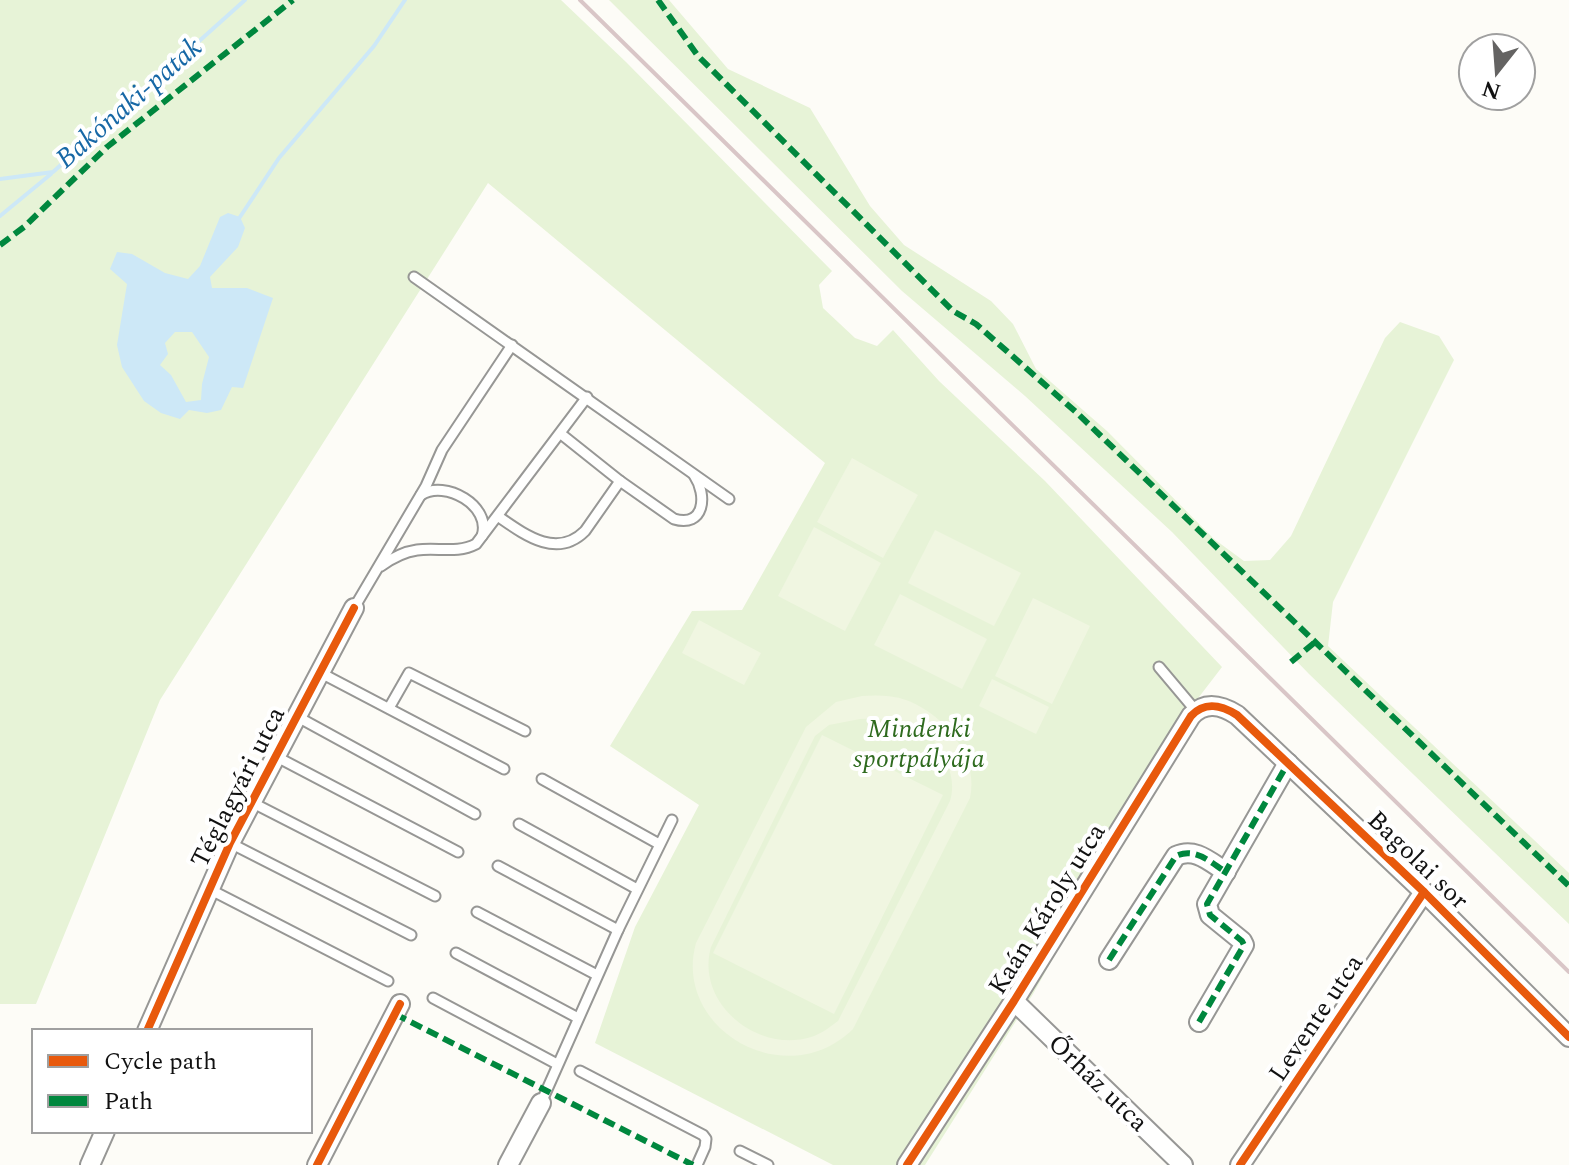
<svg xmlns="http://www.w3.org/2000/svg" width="1569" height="1165" viewBox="0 0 1569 1165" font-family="Spectral,serif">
	<rect width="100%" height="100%" fill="#fdfcf7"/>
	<!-- green -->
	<g fill="#e7f3d7">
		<polygon points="0,0 561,0 626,62 832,271 819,285 823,308 855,338 877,346 893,330 939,381 1045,481 1222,667 1199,697 1033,994 925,1165 833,1165 595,1043 635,927 699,805 610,746 692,611 742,610 825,463 488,183 160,700 36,1004 0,1004"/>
		<polygon points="609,0 669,0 728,69 810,108 870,206 904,245 991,301 1013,324 1036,369 1107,431 1214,539 1244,561 1270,560 1291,536 1385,338 1400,322 1439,336 1454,360 1333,602 1328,646 1569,873 1569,924 1309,674 1172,532 1025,396 902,291"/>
	</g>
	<!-- pitch -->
	<g fill="#f0f6e1" fill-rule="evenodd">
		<polygon points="852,458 918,495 883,558 817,522"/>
		<polygon points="814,527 881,563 845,631 778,596"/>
		<polygon points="935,530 1021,573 994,626 908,583"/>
		<polygon points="900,594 987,639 962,689 874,645"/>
		<polygon points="1033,598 1090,626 1052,704 995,676"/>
		<polygon points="699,620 761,653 744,685 682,653"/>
		<polygon points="992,679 1049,707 1036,734 979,706"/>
		<path d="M862,696C876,695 892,695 906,700C944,714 979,756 970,798L853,1029C786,1095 672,1029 696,943L806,727L836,702ZM860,719C901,717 931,722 947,763C952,776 954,788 950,801L838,1021C830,1027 821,1034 811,1037C758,1054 695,1003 711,947L815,736L829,725Z"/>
		<polygon points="822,735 943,795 834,1014 713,953"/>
	</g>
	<!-- water -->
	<path fill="#cde8f7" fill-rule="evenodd" d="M228,213L240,217L245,228L238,247L210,277L212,288H247L273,298L243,388L232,387L221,410L207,413L189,410L180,419L161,413L144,401L122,367L117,345L127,284L110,269L117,252L132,254L165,273L188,279L200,266L220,217ZM175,332H192L209,357L202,384L201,400L186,402L171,375L160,365L168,354L165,343Z"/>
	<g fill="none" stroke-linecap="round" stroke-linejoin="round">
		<!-- stream -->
		<g stroke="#cde8f7" stroke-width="4">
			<polyline points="0,179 53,172 245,0"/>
			<polyline points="0,216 51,174"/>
			<polyline points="240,217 279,158 374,46 405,0"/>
		</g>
		<!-- lane casing -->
		<g stroke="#979795" stroke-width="13">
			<g id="lane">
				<polyline points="414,277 729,499"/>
				<path d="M561,434L620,481L674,519C704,528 708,496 694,475"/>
				<path d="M421,495C445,479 492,506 482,536"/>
				<path d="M499,517C525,535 557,559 585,531L620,481"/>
				<path d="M381,566C392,558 403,552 417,550C437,547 457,554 476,544L587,397"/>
				<polyline points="354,608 426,486 442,450 512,345"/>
				<polyline points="1159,667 1196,711"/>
				<polyline points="319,672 504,769"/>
				<polyline points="389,708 409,673 525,731"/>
				<polyline points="296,716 475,814"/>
				<polyline points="275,756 458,852"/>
				<polyline points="542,779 659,844"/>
				<polyline points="251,802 435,896"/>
				<polyline points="519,824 637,889"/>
				<polyline points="230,843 411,935"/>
				<polyline points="498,866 618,930"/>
				<polyline points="209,889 388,981"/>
				<polyline points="477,912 597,975"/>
				<polyline points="456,953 578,1018"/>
				<polyline points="433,998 557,1064"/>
				<polyline points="580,1071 703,1135 706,1139 705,1147 697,1165"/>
				<polyline points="541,1103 618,930 672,820"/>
				<polyline points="740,1151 768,1165"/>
			</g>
		</g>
		<!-- street casing -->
		<g stroke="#979795" stroke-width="22">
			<g id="street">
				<path d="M1109,960L1176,856C1195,847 1210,862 1226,872"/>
				<polyline points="1014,1001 1183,1165"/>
				<polyline points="1199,1022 1244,945 1242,941 1210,915 1207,904 1288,763"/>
				<polyline points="147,1031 230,843 354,608"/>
				<polyline points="90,1165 105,1131"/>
				<polyline points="317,1165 400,1004"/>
				<polyline points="508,1165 541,1103"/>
				<path d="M907,1165L1014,1001L1191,716C1205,701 1221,705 1237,715L1424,892L1569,1037"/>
				<polyline points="1240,1165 1424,892"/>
			</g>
		</g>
		<!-- lane -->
		<use href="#lane" stroke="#fffffe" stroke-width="9"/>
		<!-- street -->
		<use href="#street" stroke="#fffffe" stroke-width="18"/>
		<!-- rail -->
		<polyline stroke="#d9c6c7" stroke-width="4" points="580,0 1569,972"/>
		<!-- quiet -->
		<g stroke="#00873e" stroke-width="6" stroke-dasharray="12 6" stroke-linecap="butt">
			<polyline points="658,0 698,56 953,311 976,324 1077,413 1569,886"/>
			<polyline points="0,245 24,227 107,147 293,0"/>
			<polyline points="1291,662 1314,643"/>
			<path d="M1109,960L1176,856C1195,847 1210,862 1226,872"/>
			<polyline points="395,1014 693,1165"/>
			<polyline points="1199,1022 1244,945 1242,941 1210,915 1207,904 1288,763"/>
		</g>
		<!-- cycleway casing -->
		<g stroke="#fff" stroke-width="13">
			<g id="cycleway">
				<polyline points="147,1031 230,843 354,608"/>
				<polyline points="317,1165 400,1004"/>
				<path d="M907,1165L1014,1001L1191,716C1205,701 1221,705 1237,715L1424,892L1569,1037"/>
				<polyline points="1240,1165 1424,892"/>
			</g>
		</g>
		<!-- cycleway -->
		<use href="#cycleway" stroke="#e8590c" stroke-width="8"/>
	</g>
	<g text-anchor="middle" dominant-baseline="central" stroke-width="8" stroke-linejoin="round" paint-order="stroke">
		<!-- park labels -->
		<g font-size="26" font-style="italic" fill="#2f6b1f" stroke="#fff">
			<text x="919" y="729">Mindenki<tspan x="919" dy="30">sportpályája</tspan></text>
		</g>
		<!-- street labels -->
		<g font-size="26" fill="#111" stroke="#fff">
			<text transform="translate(238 787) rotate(-63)">Téglagyári utca</text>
			<text transform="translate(1418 860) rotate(44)">Bagolai sor</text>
			<text transform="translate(1047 909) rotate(-58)">Kaán Károly utca</text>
			<text transform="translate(1316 1018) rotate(-56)">Levente utca</text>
			<text transform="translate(1098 1083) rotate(44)">Őrház utca</text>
		</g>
		<!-- water labels -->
		<g font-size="28" font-style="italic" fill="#1768a6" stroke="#fff">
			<text transform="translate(129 103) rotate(-41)">Bakónaki-patak</text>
		</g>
	</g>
	<!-- legend -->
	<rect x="32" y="1029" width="280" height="104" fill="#ffffff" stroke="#a0a0a0" stroke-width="2"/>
	<rect x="48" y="1055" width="40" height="12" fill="#e8590c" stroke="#a0a0a0" stroke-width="2"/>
	<text x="104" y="1069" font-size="24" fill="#111111">Cycle path</text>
	<rect x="48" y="1095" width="40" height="12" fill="#00873e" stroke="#a0a0a0" stroke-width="2"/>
	<text x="104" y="1109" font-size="24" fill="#111111">Path</text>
	<!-- north arrow -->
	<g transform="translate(1497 72) rotate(197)"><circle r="38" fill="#ffffff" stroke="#a0a0a0" stroke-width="2"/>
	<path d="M0-6L14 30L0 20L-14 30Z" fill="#646362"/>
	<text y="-12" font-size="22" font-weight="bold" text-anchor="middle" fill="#111111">N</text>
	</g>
</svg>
